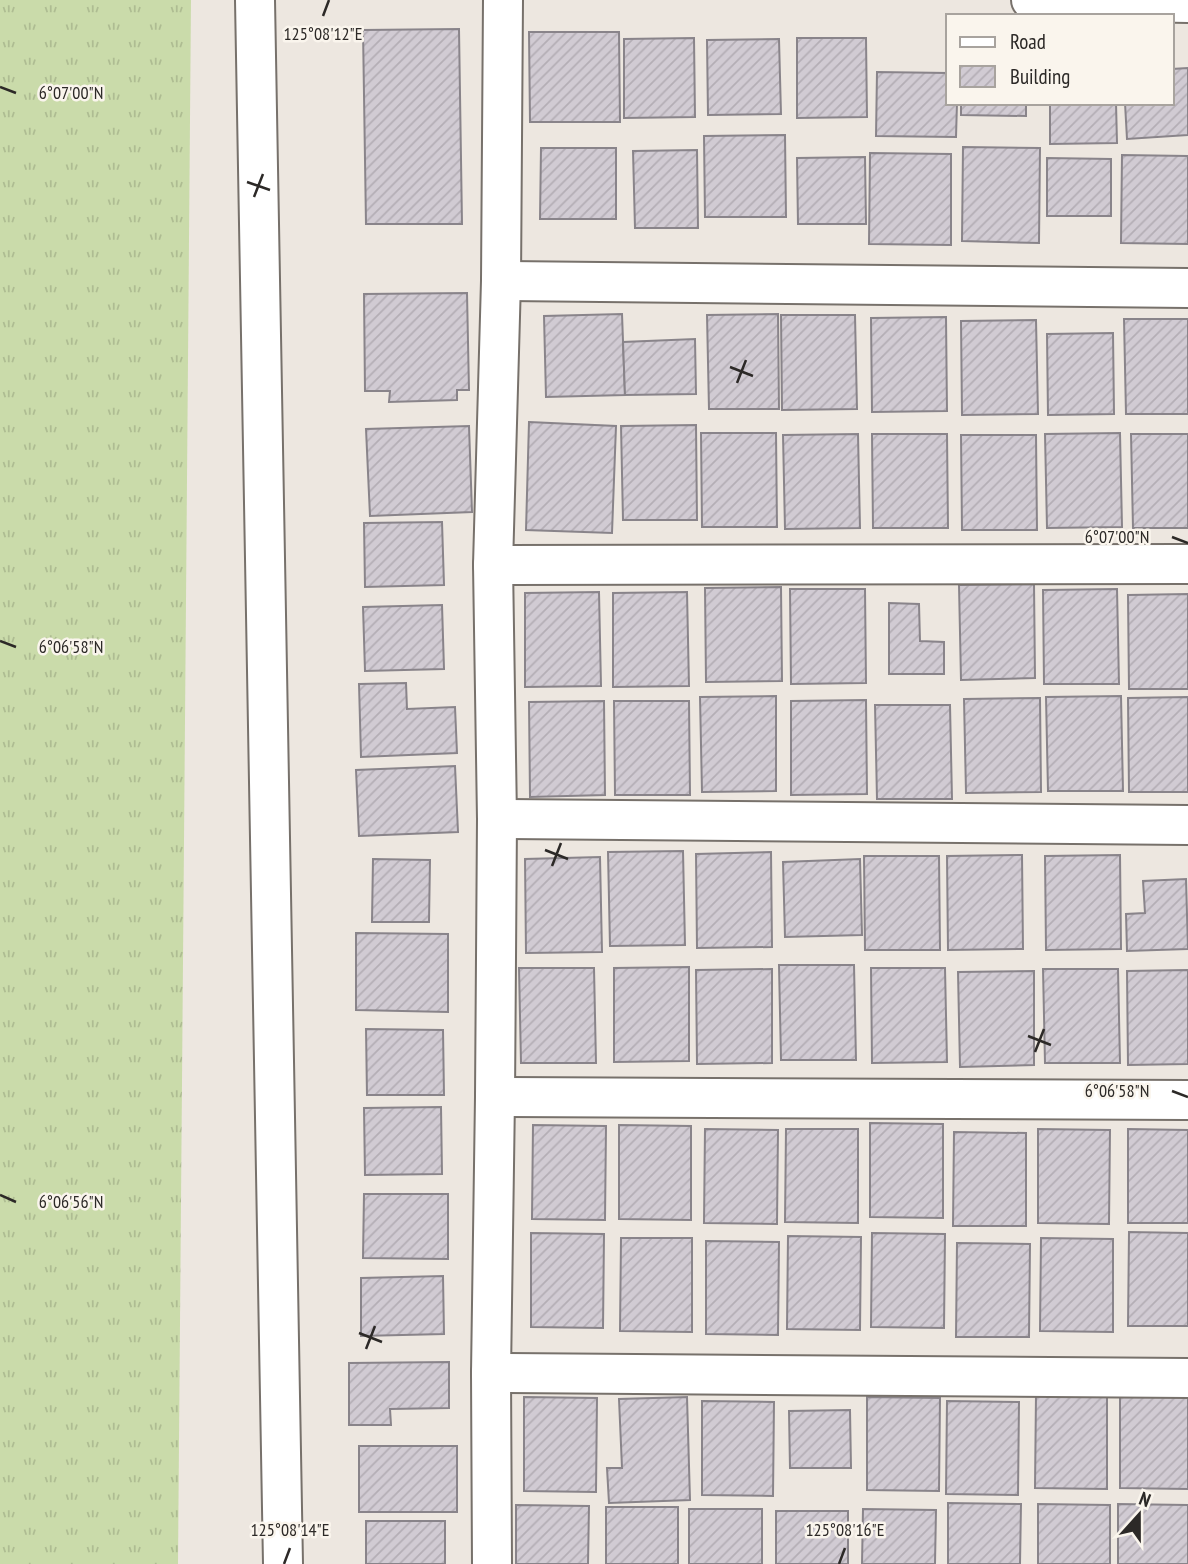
<svg xmlns="http://www.w3.org/2000/svg" width="1188" height="1564" viewBox="0 0 1188 1564" font-family="'PT Sans Narrow',sans-serif">
	<defs>
		<pattern id="grass-tufts" width="24" height="20" patternUnits="userSpaceOnUse" patternTransform="scale(1.75)"><rect width="24" height="20" fill="#cadbaa"/><path d="M3 7l-1-3M5 7V3M7 7l1-3M15 17l-1-3M17 17v-4M19 17l1-3" fill="none" stroke="#aebc92"/></pattern>
		<pattern id="building-hatch" width="6" height="6" patternUnits="userSpaceOnUse" patternTransform="scale(1.75)"><rect width="6" height="6" fill="#d1cbd3"/><path d="M-1 1l2-2M0 6l6-6M5 7l2-2" fill="none" stroke="#b4aeb5"/></pattern>
	</defs>
	<rect width="100%" height="100%" fill="#ede7e0"/>
	<!-- grass -->
	<polygon fill="url(#grass-tufts)" points="0,0 191,0 178,1564 0,1564"/>
	<!-- building -->
	<g fill="url(#building-hatch)" stroke="#89848a" stroke-width="2">
		<polygon points="459,29 462,224 366,224 363,30"/>
		<polygon points="529,32 619,32 620,122 530,122"/>
		<polygon points="694,38 695,117 624,118 624,39"/>
		<polygon points="797,38 866,38 867,117 797,118"/>
		<polygon points="779,39 781,114 708,115 707,40"/>
		<polygon points="1188,68 1188,135 1127,139 1125,103 1172,103 1172,69"/>
		<polygon points="877,72 948,73 948,103 957,103 956,137 876,136"/>
		<polygon points="961,103 1026,103 1026,116 961,115"/>
		<polygon points="1050,103 1116,103 1117,143 1050,144"/>
		<polygon points="785,135 786,217 705,217 704,136"/>
		<polygon points="963,147 1040,148 1039,243 962,241"/>
		<polygon points="541,148 616,148 616,219 540,219"/>
		<polygon points="697,150 698,228 635,228 633,151"/>
		<polygon points="870,153 951,154 951,245 869,244"/>
		<polygon points="1122,155 1188,156 1188,244 1121,243"/>
		<polygon points="865,157 866,224 798,224 797,158"/>
		<polygon points="1047,158 1111,159 1111,216 1047,216"/>
		<polygon points="467,293 469,390 457,390 457,400 389,402 390,391 365,391 364,294"/>
		<polygon points="622,314 625,395 546,397 544,316"/>
		<polygon points="778,314 779,409 709,409 707,315"/>
		<polygon points="781,315 855,315 857,409 782,410"/>
		<polygon points="946,317 947,411 872,412 871,318"/>
		<polygon points="1124,319 1188,319 1188,414 1126,414"/>
		<polygon points="1036,320 1038,414 962,415 961,321"/>
		<polygon points="1113,333 1114,414 1048,415 1047,334"/>
		<polygon points="695,339 696,394 625,395 623,342"/>
		<polygon points="529,422 616,426 612,533 526,530"/>
		<polygon points="696,425 697,520 623,520 621,426"/>
		<polygon points="469,426 472,512 370,516 366,429"/>
		<polygon points="701,433 776,433 777,527 702,527"/>
		<polygon points="1120,433 1122,527 1047,528 1045,434"/>
		<polygon points="858,434 860,528 785,529 783,435"/>
		<polygon points="872,434 947,434 948,528 873,528"/>
		<polygon points="1131,434 1188,434 1188,528 1133,528"/>
		<polygon points="961,435 1036,435 1037,530 962,530"/>
		<polygon points="442,522 444,585 365,587 364,523"/>
		<polygon points="1034,584 1035,678 961,680 959,585"/>
		<polygon points="781,587 782,681 706,682 705,588"/>
		<polygon points="790,589 865,589 866,683 791,684"/>
		<polygon points="1117,589 1119,684 1044,684 1043,590"/>
		<polygon points="599,592 601,686 525,687 525,593"/>
		<polygon points="687,592 689,686 613,687 613,593"/>
		<polygon points="1188,594 1188,689 1129,689 1128,595"/>
		<polygon points="889,603 919,604 920,641 944,642 944,674 889,674"/>
		<polygon points="442,605 444,669 365,671 363,607"/>
		<polygon points="406,683 407,709 455,707 457,753 361,757 359,684"/>
		<polygon points="776,696 776,791 702,792 700,697"/>
		<polygon points="1121,696 1123,791 1048,791 1046,697"/>
		<polygon points="1188,697 1188,792 1129,792 1128,698"/>
		<polygon points="1040,698 1041,792 966,793 964,699"/>
		<polygon points="866,700 867,794 791,795 791,701"/>
		<polygon points="604,701 605,795 530,797 529,702"/>
		<polygon points="614,701 689,701 690,795 615,795"/>
		<polygon points="875,705 950,705 952,799 877,799"/>
		<polygon points="455,766 458,832 359,836 356,770"/>
		<polygon points="683,851 685,945 610,946 608,852"/>
		<polygon points="771,852 772,947 697,948 696,854"/>
		<polygon points="1022,855 1023,949 948,950 947,856"/>
		<polygon points="1120,855 1121,949 1046,950 1045,856"/>
		<polygon points="864,856 939,856 940,950 865,950"/>
		<polygon points="600,857 602,952 526,953 525,859"/>
		<polygon points="373,859 430,860 429,922 372,922"/>
		<polygon points="860,859 862,935 785,937 783,862"/>
		<polygon points="1186,879 1188,949 1127,951 1126,914 1145,913 1143,881"/>
		<polygon points="356,933 448,934 448,1012 356,1010"/>
		<polygon points="779,965 854,965 856,1060 781,1060"/>
		<polygon points="689,967 689,1061 614,1062 614,968"/>
		<polygon points="519,968 594,968 596,1063 521,1063"/>
		<polygon points="871,968 945,968 947,1062 872,1063"/>
		<polygon points="772,969 772,1063 697,1064 696,970"/>
		<polygon points="1043,969 1118,969 1120,1063 1045,1063"/>
		<polygon points="1188,970 1188,1064 1128,1065 1127,971"/>
		<polygon points="1034,971 1034,1065 960,1067 958,972"/>
		<polygon points="366,1029 443,1030 444,1095 367,1095"/>
		<polygon points="441,1107 442,1174 365,1175 364,1108"/>
		<polygon points="870,1123 943,1124 943,1218 870,1217"/>
		<polygon points="533,1125 606,1126 605,1220 532,1219"/>
		<polygon points="619,1125 691,1126 691,1220 619,1219"/>
		<polygon points="705,1129 778,1130 777,1224 704,1223"/>
		<polygon points="786,1129 858,1129 858,1223 785,1222"/>
		<polygon points="1038,1129 1110,1130 1109,1224 1038,1223"/>
		<polygon points="1128,1129 1188,1130 1188,1223 1128,1223"/>
		<polygon points="954,1132 1026,1133 1026,1226 953,1226"/>
		<polygon points="364,1194 448,1194 448,1259 363,1258"/>
		<polygon points="1129,1232 1188,1233 1188,1326 1128,1326"/>
		<polygon points="531,1233 604,1234 603,1328 531,1327"/>
		<polygon points="872,1233 945,1234 944,1328 871,1327"/>
		<polygon points="788,1236 861,1237 860,1330 787,1329"/>
		<polygon points="621,1238 692,1238 692,1332 620,1331"/>
		<polygon points="1041,1238 1113,1239 1113,1332 1040,1331"/>
		<polygon points="706,1241 779,1242 778,1335 706,1334"/>
		<polygon points="957,1243 1030,1244 1029,1337 956,1337"/>
		<polygon points="443,1276 444,1334 361,1336 361,1278"/>
		<polygon points="449,1362 449,1408 390,1409 391,1425 349,1425 349,1363"/>
		<polygon points="1120,1394 1188,1395 1188,1489 1120,1488"/>
		<polygon points="1036,1395 1107,1396 1107,1489 1035,1488"/>
		<polygon points="524,1397 597,1398 596,1492 524,1491"/>
		<polygon points="687,1397 690,1500 609,1503 607,1468 622,1468 619,1399"/>
		<polygon points="867,1397 940,1398 939,1491 867,1490"/>
		<polygon points="702,1401 774,1402 773,1496 702,1495"/>
		<polygon points="947,1401 1019,1402 1018,1495 946,1494"/>
		<polygon points="850,1410 851,1468 790,1468 789,1411"/>
		<rect x="359" y="1446" width="98" height="66"/>
		<polygon points="948,1503 1021,1504 1020,1564 948,1564"/>
		<polygon points="1038,1504 1110,1505 1110,1564 1038,1564"/>
		<polygon points="1118,1504 1188,1505 1188,1564 1118,1564"/>
		<polygon points="516,1505 589,1506 588,1564 516,1564"/>
		<rect x="606" y="1507" width="72" height="57"/>
		<rect x="689" y="1509" width="73" height="55"/>
		<polygon points="863,1509 936,1510 935,1564 862,1564"/>
		<rect x="776" y="1511" width="72" height="53"/>
		<rect x="366" y="1521" width="79" height="43"/>
	</g>
	<g fill="none" stroke-linecap="round" stroke-linejoin="round">
		<!-- minor casing -->
		<g stroke="#77716b" stroke-width="42">
			<g id="minor">
				<polyline points="255,0 283,1564"/>
				<polyline points="1031,0 1188,3"/>
				<polyline points="501,281 1188,288"/>
				<polyline points="493,565 1188,564"/>
				<polyline points="497,819 1188,825"/>
				<polyline points="495,1097 1188,1100"/>
				<polyline points="491,1373 1188,1378"/>
				<polyline points="492,1564 491,1373 495,1097 497,819 493,565 501,281 503,0"/>
			</g>
		</g>
		<!-- minor -->
		<use href="#minor" stroke="#fff" stroke-width="38"/>
	</g>
	<!-- ticks -->
	<path fill="none" stroke="#2c2927" stroke-width="2.5" d="M323,16L329,0M0,87L16,93M247,182L270,190M254,197L263,174M730,367L753,376M737,383L746,360M1172,537L1188,543M0,641L16,647M545,850L568,859M552,866L561,843M1028,1036L1051,1045M1035,1052L1044,1029M1172,1091L1188,1097M0,1195L16,1202M359,1333L382,1342M366,1349L375,1326M284,1564L290,1548M839,1564L845,1548"/>
	<g font-size="18" text-anchor="middle" fill="#2c2927" stroke="#faf5ed" stroke-width="5" stroke-linejoin="round" paint-order="stroke">
		<text x="323" y="40">125°08'12"E</text>
		<text x="71" y="99">6°07'00"N</text>
		<text x="1117" y="543">6°07'00"N</text>
		<text x="71" y="653">6°06'58"N</text>
		<text x="1117" y="1097">6°06'58"N</text>
		<text x="71" y="1208">6°06'56"N</text>
		<text x="290" y="1536">125°08'14"E</text>
		<text x="845" y="1536">125°08'16"E</text>
	</g>
	<!-- legend -->
	<rect x="946" y="14" width="228" height="91" fill="#faf5ed" stroke="#a8a39e" stroke-width="2"/>
	<rect x="960" y="37" width="35" height="10" fill="#ffffff" stroke="#a8a39e" stroke-width="2"/>
	<text x="1010" y="49" font-size="21" fill="#2c2927">Road</text>
	<rect x="960" y="66" width="35" height="21" fill="url(#building-hatch)" stroke="#a8a39e" stroke-width="2"/>
	<text x="1010" y="84" font-size="21" fill="#2c2927">Building</text>
	<!-- north arrow -->
	<g transform="translate(1139 1515) rotate(21)" stroke="#faf5ed" stroke-width="5" paint-order="stroke">
	<path d="M0-5L12 26L0 18L-12 26Z" fill="#2c2927"/>
	<text y="-10" font-size="19" font-weight="bold" text-anchor="middle" fill="#2c2927">N</text>
	</g>
</svg>
